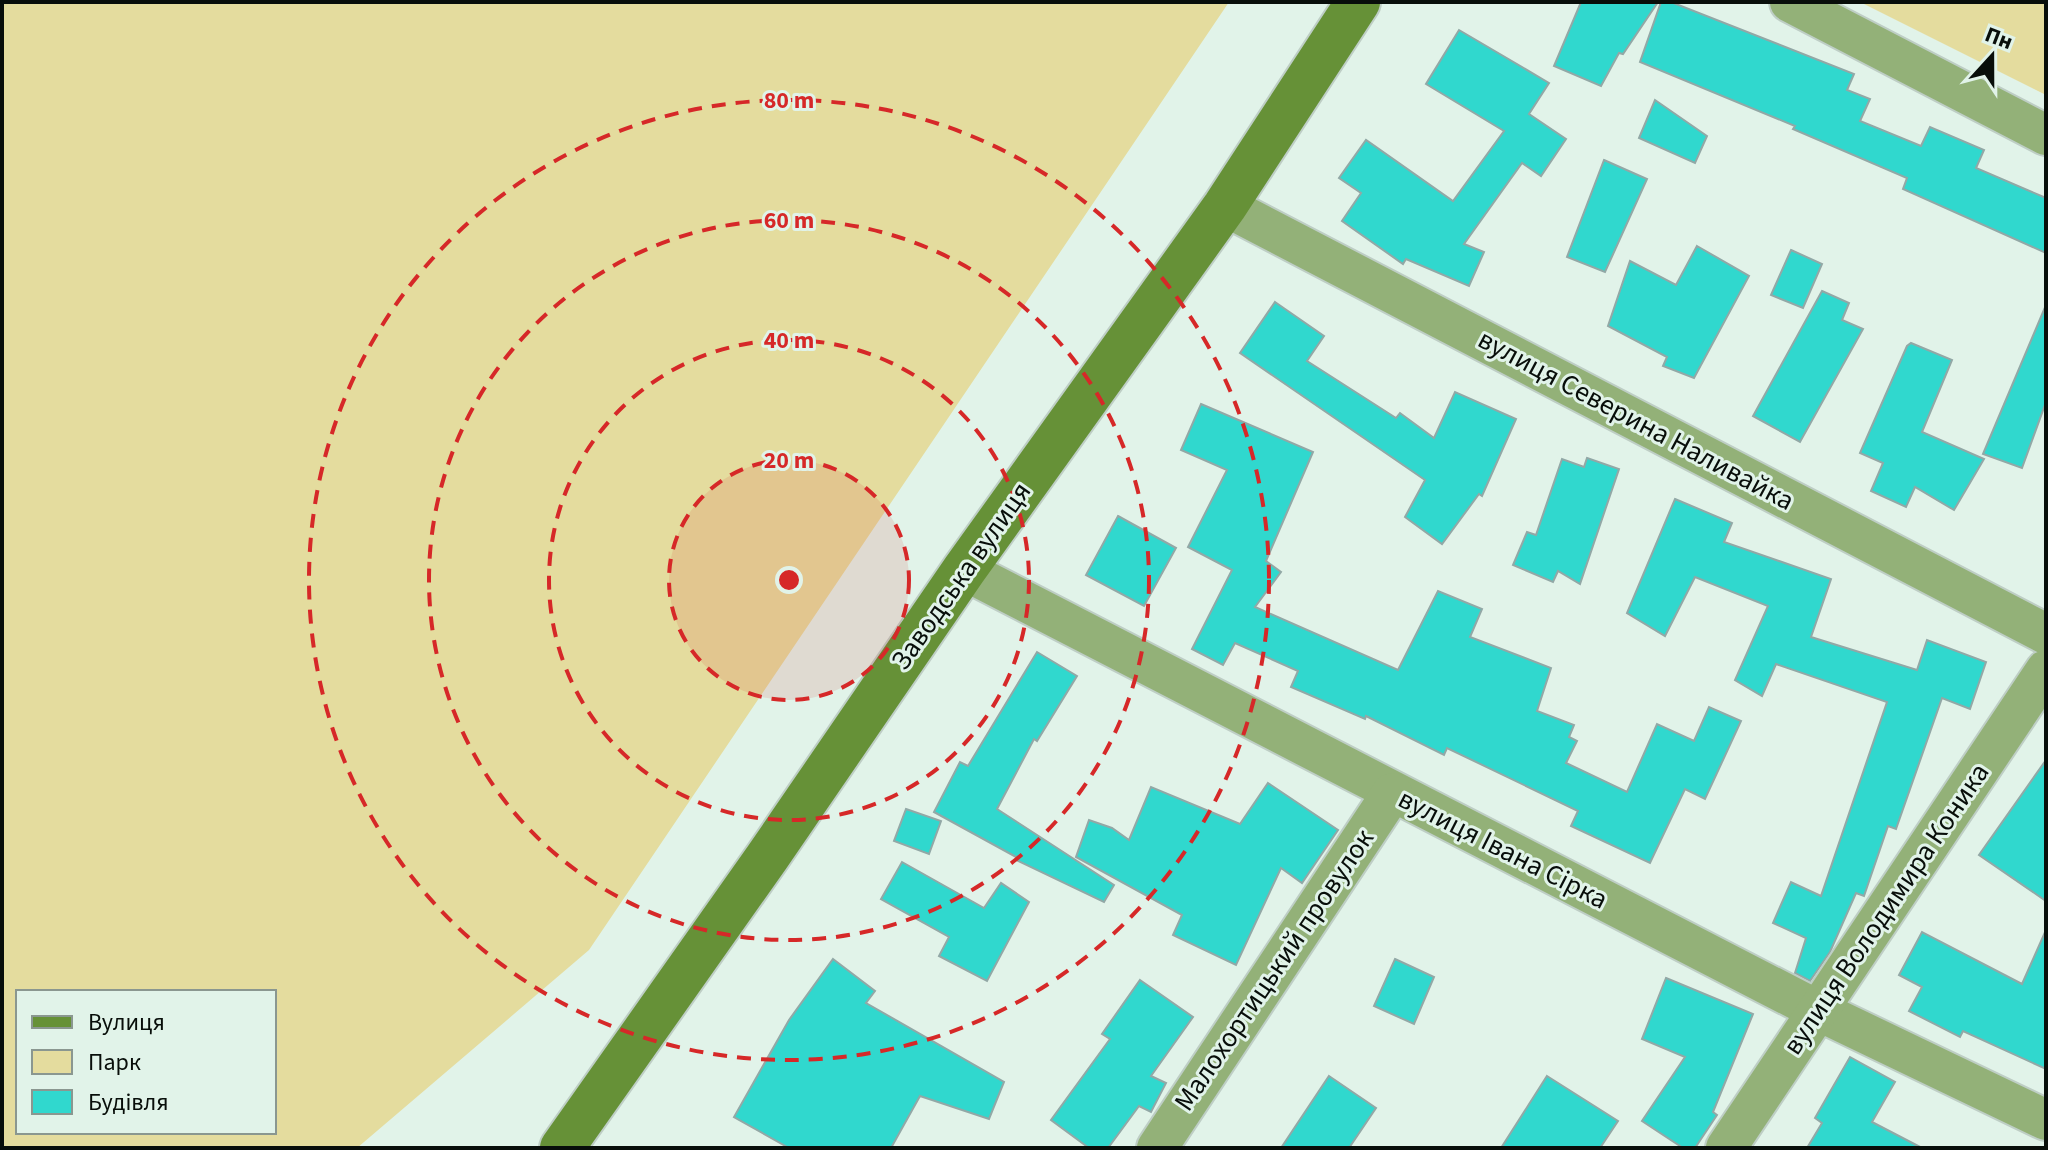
<svg xmlns="http://www.w3.org/2000/svg" width="2048" height="1150" viewBox="0 0 2048 1150" font-family="'Source Sans 3',sans-serif">
	<rect width="100%" height="100%" fill="#e1f3e9"/>
	<!-- green -->
	<g fill="#e4dc9e" fill-rule="evenodd">
		<path d="M2,2H1229L589,950L357,1148H2ZM18,992H274V1132H18Z"/>
		<polygon points="1860,2 2046,2 2046,95"/>
	</g>
	<!-- building -->
	<g fill="#30d8ce" stroke="#92a8a6" stroke-width="2">
		<polygon points="1581,2 1658,2 1623,54 1619,53 1601,86 1554,66"/>
		<polygon points="1661,2 1671,2 1854,74 1847,90 1870,99 1860,121 1921,146 1930,127 1984,150 1976,168 2046,198 2046,253 1903,189 1907,178 1793,129 1795,126 1640,62"/>
		<polygon points="1459,30 1549,83 1529,114 1566,139 1541,176 1522,163 1464,244 1484,252 1469,286 1406,259 1403,264 1342,221 1361,193 1339,178 1366,140 1453,201 1504,131 1426,84"/>
		<polygon points="1655,100 1707,136 1695,163 1639,138"/>
		<polygon points="1604,160 1647,179 1605,272 1567,257"/>
		<polygon points="1697,246 1749,276 1694,378 1663,366 1667,357 1608,326 1630,261 1676,285"/>
		<polygon points="1791,250 1822,264 1803,308 1771,295"/>
		<polygon points="1822,291 1849,303 1842,320 1863,329 1800,442 1753,416"/>
		<polygon points="1275,302 1324,336 1307,361 1396,418 1400,413 1434,438 1455,392 1516,419 1482,496 1479,494 1442,544 1405,517 1425,480 1240,353"/>
		<polygon points="2046,305 2046,402 2022,468 1983,454"/>
		<polygon points="1911,343 1952,360 1922,432 1984,459 1954,510 1915,487 1906,507 1871,491 1883,463 1860,453 1907,346"/>
		<polygon points="1201,404 1313,452 1266,561 1281,572 1255,607 1398,670 1438,591 1482,609 1470,637 1551,668 1537,711 1574,725 1569,737 1577,741 1566,763 1627,792 1657,724 1694,741 1709,707 1741,721 1705,799 1685,789 1650,863 1571,826 1578,811 1447,748 1444,755 1366,716 1365,719 1291,687 1298,671 1235,643 1223,665 1192,649 1232,570 1188,547 1227,470 1181,450"/>
		<polygon points="1587,458 1619,469 1580,584 1558,571 1553,582 1513,565 1527,532 1536,535 1562,459 1584,467"/>
		<polygon points="1675,499 1732,523 1724,542 1831,579 1811,637 1917,670 1927,640 1986,662 1970,709 1942,698 1896,829 1888,826 1864,896 1856,893 1830,952 1810,981 1795,973 1806,938 1773,923 1791,882 1821,896 1887,702 1776,664 1762,696 1735,680 1768,606 1695,577 1665,636 1627,613"/>
		<polygon points="1118,516 1176,548 1144,606 1086,575"/>
		<polygon points="1037,652 1077,676 1037,741 1034,739 997,809 1114,885 1104,902 1016,860 1018,858 934,812 960,762 968,766"/>
		<polygon points="2046,760 2046,901 1979,855"/>
		<polygon points="1268,783 1338,830 1302,883 1281,868 1236,965 1173,935 1182,915 1076,857 1089,820 1112,828 1129,840 1151,787 1240,824"/>
		<polygon points="906,809 941,821 929,854 894,841"/>
		<polygon points="902,862 984,908 1001,883 1029,902 987,981 939,956 949,937 881,899"/>
		<polygon points="2046,930 2046,1069 1963,1031 1960,1037 1909,1011 1922,987 1899,975 1922,932 2022,984"/>
		<polygon points="833,959 875,991 866,1003 1004,1082 989,1119 920,1096 891,1148 789,1148 734,1117 789,1020"/>
		<polygon points="1395,959 1434,977 1414,1024 1374,1006"/>
		<polygon points="1666,978 1753,1014 1713,1112 1717,1115 1695,1148 1683,1148 1642,1121 1685,1057 1642,1039"/>
		<polygon points="1140,980 1193,1017 1151,1076 1166,1083 1151,1112 1139,1106 1108,1148 1089,1148 1051,1120 1110,1039 1102,1034"/>
		<polygon points="1850,1057 1895,1082 1872,1122 1922,1148 1807,1148 1822,1123 1815,1118"/>
		<polygon points="1329,1076 1376,1108 1349,1148 1281,1148"/>
		<polygon points="1547,1076 1618,1121 1600,1148 1501,1148"/>
	</g>
	<g fill="none" stroke-linecap="round" stroke-linejoin="round">
		<!-- street casing -->
		<g stroke="#becec5" stroke-width="44">
			<g id="street">
				<polyline points="1790,2 2046,135"/>
				<polyline points="1225,206 2046,634"/>
				<polyline points="964,570 1819,1011 2046,1120"/>
				<polyline points="1157,1148 1392,793"/>
				<polyline points="1726,1148 2046,670"/>
			</g>
		</g>
		<!-- secondary casing -->
		<g stroke="#becec5" stroke-width="48">
			<polyline id="secondary" points="562,1148 768,856 964,570 1225,206 1358,2"/>
		</g>
		<!-- street -->
		<use href="#street" stroke="#93b178" stroke-width="40"/>
		<!-- secondary -->
		<use href="#secondary" stroke="#669137" stroke-width="44"/>
	</g>
	<!-- distance rings -->
	<circle cx="789" cy="580" r="120" fill="#d62828" fill-opacity=".12"/>
	<g fill="none" stroke="#d62828" stroke-width="4" stroke-dasharray="14 10">
		<circle cx="789" cy="580" r="120"/>
		<circle cx="789" cy="580" r="240"/>
		<circle cx="789" cy="580" r="360"/>
		<circle cx="789" cy="580" r="480"/>
	</g>
	<g text-anchor="middle" dominant-baseline="central" stroke-width="6" stroke-linejoin="round" paint-order="stroke">
		<!-- street labels -->
		<g font-size="28" fill="#080e0a" stroke="#e1f3e9">
			<text transform="translate(1636 420) rotate(28)">вулиця Северина Наливайка</text>
			<text transform="translate(961 576) rotate(-55)">Заводська вулиця</text>
			<text transform="translate(1503 849) rotate(27)">вулиця Івана Сірка</text>
			<text transform="translate(1886 909) rotate(-56)">вулиця Володимира Коника</text>
			<text transform="translate(1274 970) rotate(-56)">Малохортицький провулок</text>
		</g>
	</g>
	<circle cx="789" cy="580" r="12" fill="#d62828" stroke="#e1f3e9" stroke-width="4"/>
	<g font-size="24" text-anchor="middle" font-weight="bold" fill="#d62828" stroke="#e1f3e9" stroke-width="6" stroke-linejoin="round" paint-order="stroke">
		<text x="789" y="108">80 m</text>
		<text x="789" y="228">60 m</text>
		<text x="789" y="348">40 m</text>
		<text x="789" y="468">20 m</text>
	</g>
	<!-- border -->
	<rect width="2048" height="1150" fill="none" stroke="#080e0a" stroke-width="8"/>
	<!-- legend -->
	<rect x="16" y="990" width="260" height="144" fill="#e1f3e9" stroke="#8a9790" stroke-width="2"/>
	<rect x="32" y="1016" width="40" height="12" fill="#669137" stroke="#8a9790" stroke-width="2"/>
	<text x="88" y="1030" font-size="24" fill="#080e0a">Вулиця</text>
	<rect x="32" y="1050" width="40" height="24" fill="#e4dc9e" stroke="#8a9790" stroke-width="2"/>
	<text x="88" y="1070" font-size="24" fill="#080e0a">Парк</text>
	<rect x="32" y="1090" width="40" height="24" fill="#30d8ce" stroke="#8a9790" stroke-width="2"/>
	<text x="88" y="1110" font-size="24" fill="#080e0a">Будівля</text>
	<!-- north arrow -->
	<g transform="translate(1992 56) rotate(21)" stroke="#e1f3e9" stroke-width="6" paint-order="stroke">
	<path d="M0-6L14 30L0 20L-14 30Z" fill="#080e0a"/>
	<text y="-12" font-size="22" font-weight="bold" text-anchor="middle" fill="#080e0a">Пн</text>
	</g>
</svg>
